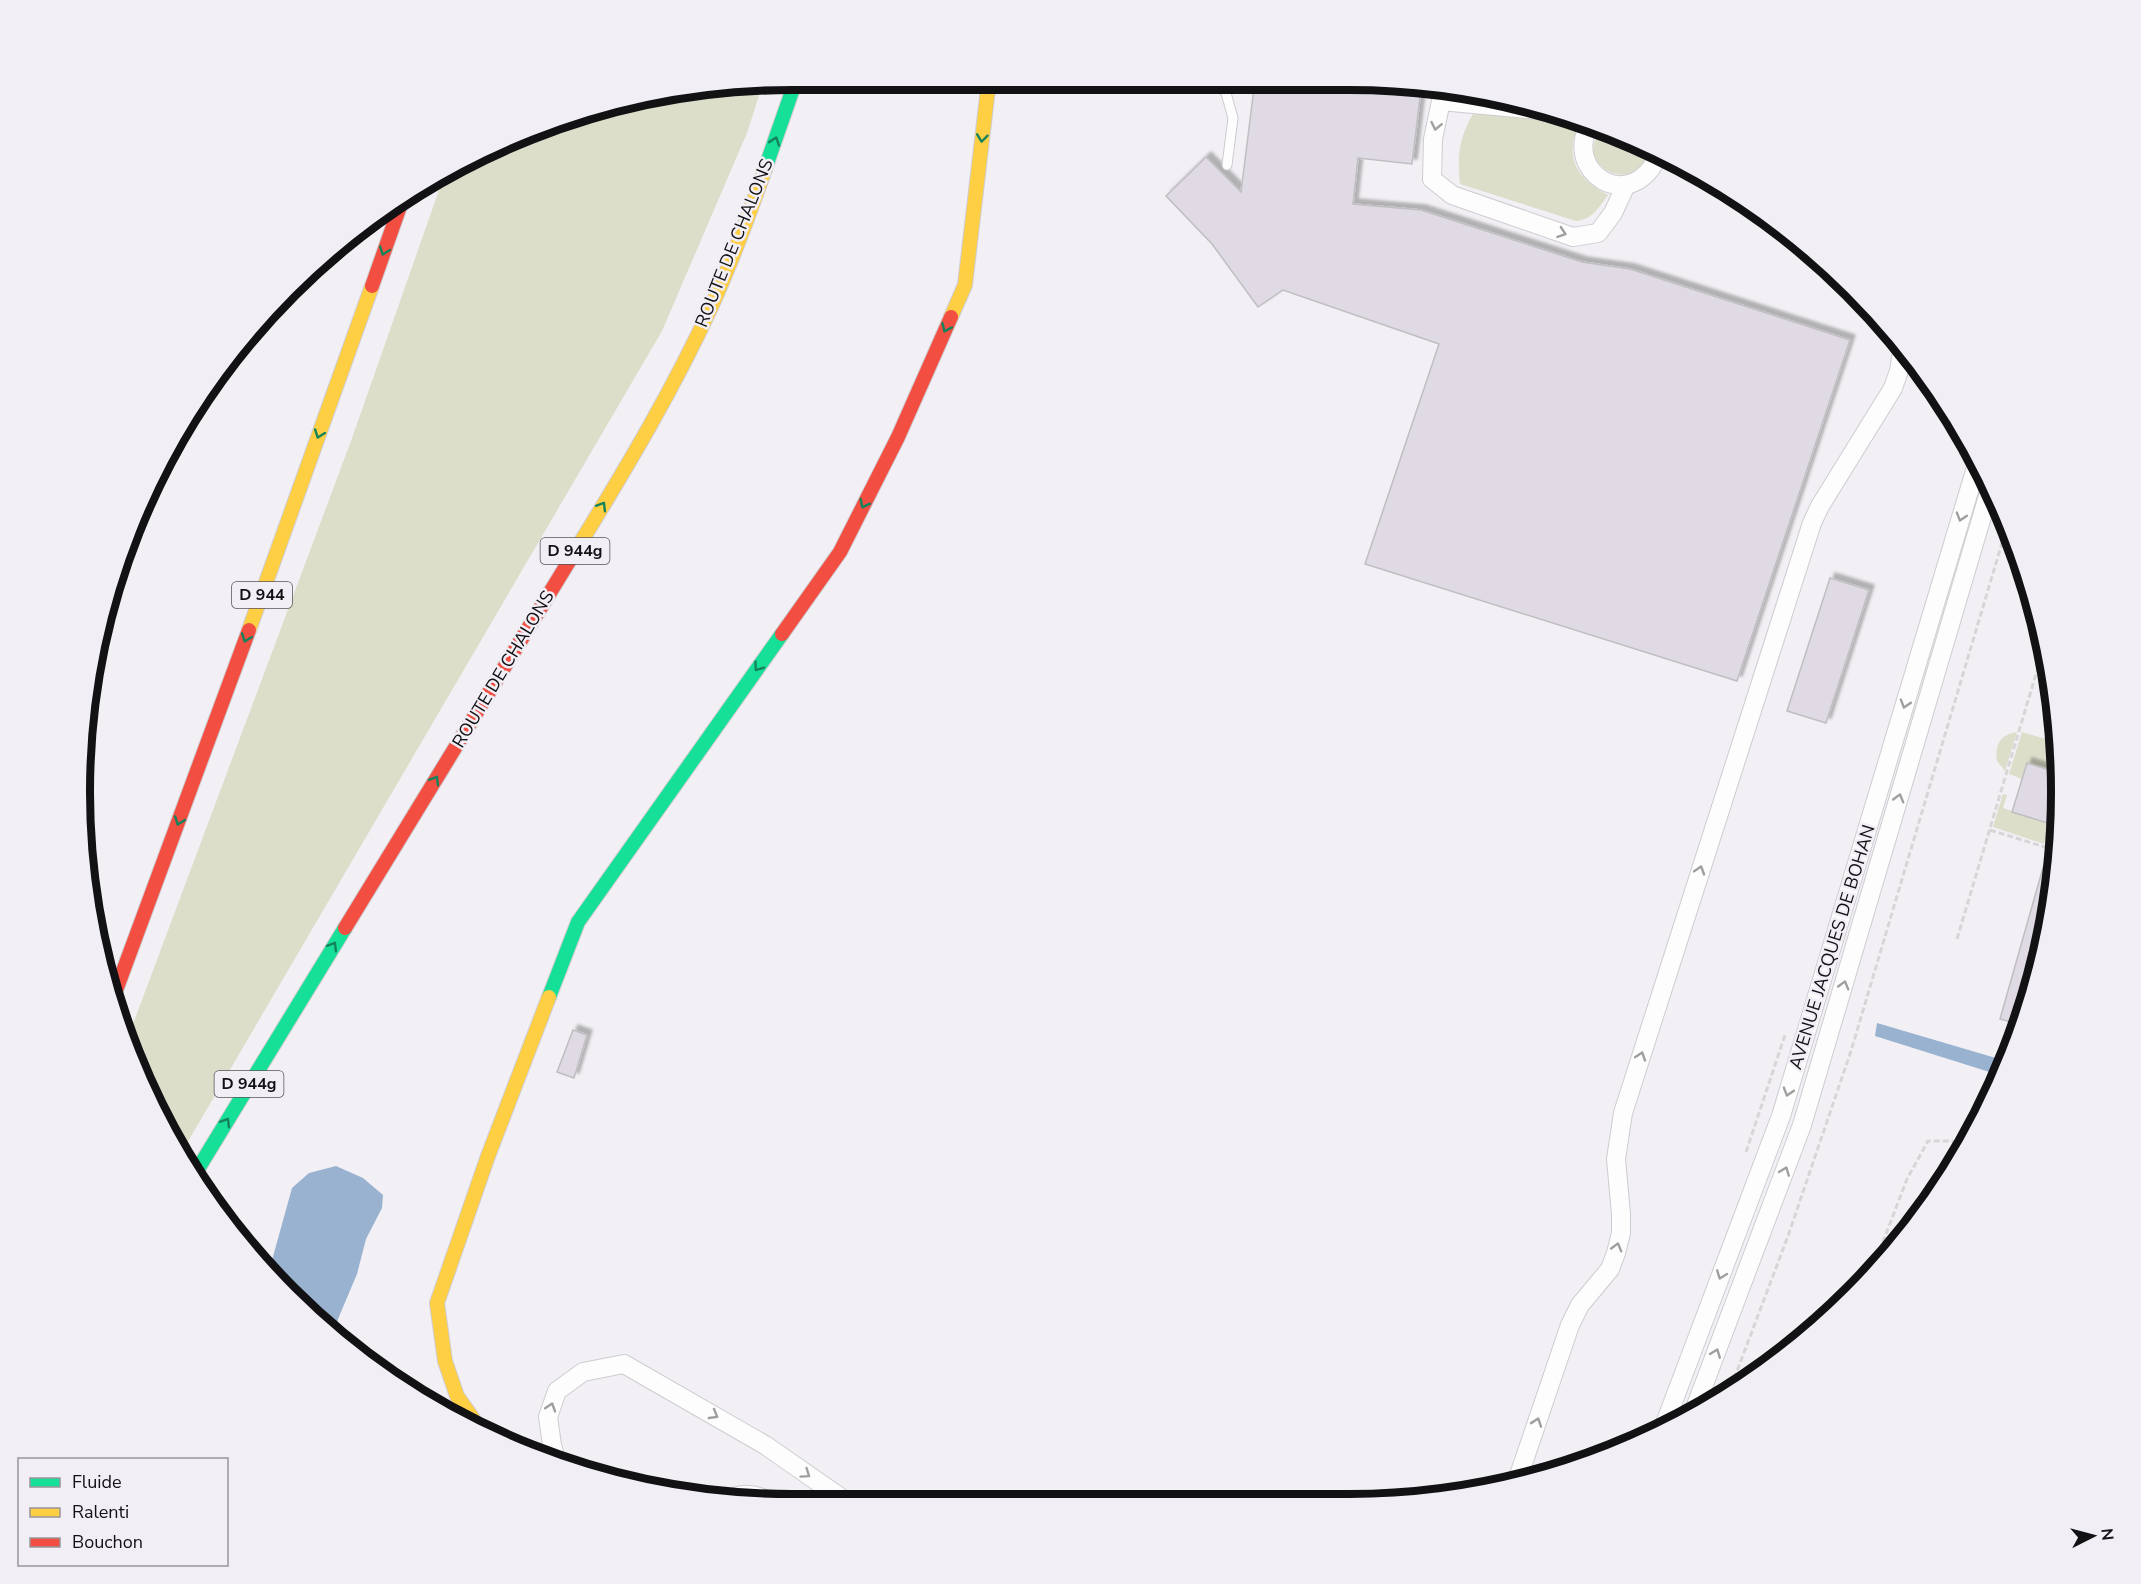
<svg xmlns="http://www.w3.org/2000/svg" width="2141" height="1584" viewBox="0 0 2141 1584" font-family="'Nunito Sans',sans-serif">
	<defs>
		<filter id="shadow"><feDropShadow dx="5" dy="-5" stdDeviation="1.5" flood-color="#0004"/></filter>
	</defs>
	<rect width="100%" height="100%" fill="#f2f0f4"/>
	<!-- green -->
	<g fill="#dcdeca">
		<polygon points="763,83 747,133 662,331 183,1150 134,1064 127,1040 351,441 445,173 519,134 607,104"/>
		<path d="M1476,109L1581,120C1579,127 1574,136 1573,143C1570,171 1587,183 1608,195C1599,207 1592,220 1576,221L1460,184C1457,153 1459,136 1476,109Z"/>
		<path d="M1604,128L1622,134L1647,147C1648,200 1564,168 1604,128Z"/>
		<path d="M2017,732L2005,771L1997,761C1994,745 2001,734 2017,732Z"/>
		<polygon points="2022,732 2060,743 2059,773 2027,763 2022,779 2009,774"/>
		<polygon points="2003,794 2007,795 2003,808 2050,824 2044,844 1993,827"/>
	</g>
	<!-- water -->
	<g fill="#98b2d0">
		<polygon points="1877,1023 2006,1061 1999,1075 1875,1036"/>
		<polygon points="336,1166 363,1178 383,1195 382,1208 366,1239 357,1274 338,1319 335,1337 322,1328 269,1271 292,1188 309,1173"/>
	</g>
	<!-- building -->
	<g fill="#dfdae4" stroke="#c0bec1" stroke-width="1.5" filter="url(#shadow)">
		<polygon points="1255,80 1349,80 1421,89 1412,164 1358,158 1353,204 1421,210 1582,262 1630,269 1850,340 1737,681 1365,564 1439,344 1283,290 1258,307 1212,244 1166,196 1206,157 1241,192"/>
		<polygon points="1830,578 1869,590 1826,723 1787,711"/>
		<polygon points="2027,763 2059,773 2057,826 2012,812"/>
		<polygon points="2052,836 2057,836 2055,885 2022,1025 2000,1019"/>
		<polygon points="573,1030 587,1035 574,1078 557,1072"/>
	</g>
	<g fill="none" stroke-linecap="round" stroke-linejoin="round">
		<!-- lane casing -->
		<g stroke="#ceccd0" stroke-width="11">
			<g id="lane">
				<polyline points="1214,80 1226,93 1233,118 1227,165"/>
				<path d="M722,1498C742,1485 761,1489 780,1503"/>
			</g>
		</g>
		<!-- street casing -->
		<g stroke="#ceccd0" stroke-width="20">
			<g id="street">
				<polyline points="1558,112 1441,101 1433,139 1432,179 1452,195 1573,237 1598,233 1613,213 1626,185"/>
				<path d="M1591,123C1564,163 1614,207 1647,173C1652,168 1656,161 1657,153"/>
				<polyline points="1695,1408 1802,1125 1991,486"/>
				<polyline points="1664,1426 1781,1116 1978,461"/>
				<polyline points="557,1464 552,1445 548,1417 557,1391 583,1372 624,1364 765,1445 847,1502"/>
				<polyline points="1518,1478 1570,1325 1580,1305 1610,1269 1616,1253 1621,1233 1621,1214 1616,1159 1623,1113 1812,523 1820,506 1893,388 1899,371 1903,346"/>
			</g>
		</g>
		<!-- fast casing -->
		<g stroke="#ceccd0" stroke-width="16">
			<g id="fast">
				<polyline points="765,169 796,80"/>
				<polyline points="549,997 578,922 782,634"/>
				<polyline points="196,1172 345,928"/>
			</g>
		</g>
		<!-- slow casing -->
		<g stroke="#ceccd0" stroke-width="16">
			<g id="slow">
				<polyline points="951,317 965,285 989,80"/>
				<path d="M579,545C627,467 674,388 712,305C732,261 749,215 765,169"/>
				<polyline points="249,630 372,286"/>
				<polyline points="481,1430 457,1396 445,1361 437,1303 488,1156 549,997"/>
			</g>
		</g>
		<!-- jam casing -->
		<g stroke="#ceccd0" stroke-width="16">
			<g id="jam">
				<polyline points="372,286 404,195"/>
				<polyline points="782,634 840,552 898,437 951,317"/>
				<polyline points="345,928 579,545"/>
				<polyline points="115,993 249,630"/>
			</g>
		</g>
		<!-- path -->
		<g stroke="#d7d6d7" stroke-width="3" stroke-dasharray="6 3" stroke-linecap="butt">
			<polyline points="1960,455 1965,439"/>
			<polyline points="1990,830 2048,848"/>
			<polyline points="1957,939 2044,647"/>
			<polyline points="1746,1152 1785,1035"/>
			<polyline points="1870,1276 1907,1179 1928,1141 1952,1141 1966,1149"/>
			<polyline points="1731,1387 1788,1236 1851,1051 2007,526"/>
			<polyline points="1641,1439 1646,1425"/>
		</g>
		<!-- lane -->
		<use href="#lane" stroke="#fdfdfd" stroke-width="9"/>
		<!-- street -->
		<use href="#street" stroke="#fdfdfd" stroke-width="18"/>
		<!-- fast -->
		<use href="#fast" stroke="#16e098" stroke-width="14"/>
		<!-- slow -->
		<use href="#slow" stroke="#ffcf43" stroke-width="14"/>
		<!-- jam -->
		<use href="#jam" stroke="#f24e42" stroke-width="14"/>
	</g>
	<!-- one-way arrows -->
	<defs><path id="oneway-chevron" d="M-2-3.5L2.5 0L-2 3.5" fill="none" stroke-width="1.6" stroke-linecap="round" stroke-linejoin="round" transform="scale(1.5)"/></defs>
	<g stroke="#9f9f9f">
		<use href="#oneway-chevron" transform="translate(1436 126) rotate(102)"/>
		<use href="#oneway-chevron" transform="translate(1562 233) rotate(19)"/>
		<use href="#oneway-chevron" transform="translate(1961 517) rotate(107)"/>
		<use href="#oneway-chevron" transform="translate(1905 704) rotate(107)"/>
		<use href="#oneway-chevron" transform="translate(1899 798) rotate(-74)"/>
		<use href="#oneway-chevron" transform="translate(1700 870) rotate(-72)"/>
		<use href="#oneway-chevron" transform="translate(1844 985) rotate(-74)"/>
		<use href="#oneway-chevron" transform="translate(1641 1056) rotate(-72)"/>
		<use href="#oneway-chevron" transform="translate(1788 1092) rotate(107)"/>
		<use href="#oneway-chevron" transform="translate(1785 1171) rotate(-69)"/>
		<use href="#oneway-chevron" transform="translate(1617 1247) rotate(-74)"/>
		<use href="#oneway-chevron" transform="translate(1721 1275) rotate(111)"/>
		<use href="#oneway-chevron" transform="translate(1716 1353) rotate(-69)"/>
		<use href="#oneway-chevron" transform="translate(551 1407) rotate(-72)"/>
		<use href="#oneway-chevron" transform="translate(714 1415) rotate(30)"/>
		<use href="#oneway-chevron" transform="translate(1537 1422) rotate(-71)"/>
		<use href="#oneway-chevron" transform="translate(806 1474) rotate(35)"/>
	</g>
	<g stroke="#14835c">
		<use href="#oneway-chevron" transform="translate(982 138) rotate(97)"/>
		<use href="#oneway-chevron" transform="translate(775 141) rotate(-71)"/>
		<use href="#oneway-chevron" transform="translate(384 251) rotate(110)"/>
		<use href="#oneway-chevron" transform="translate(946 328) rotate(114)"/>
		<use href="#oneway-chevron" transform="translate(319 434) rotate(110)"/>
		<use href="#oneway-chevron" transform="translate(864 504) rotate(117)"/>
		<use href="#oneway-chevron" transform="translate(602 506) rotate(-59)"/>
		<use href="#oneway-chevron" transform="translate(246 638) rotate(110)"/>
		<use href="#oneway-chevron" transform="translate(758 667) rotate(126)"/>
		<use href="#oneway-chevron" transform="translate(435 780) rotate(-59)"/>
		<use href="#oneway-chevron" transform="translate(179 821) rotate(110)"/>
		<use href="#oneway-chevron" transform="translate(333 946) rotate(-59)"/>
		<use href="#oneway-chevron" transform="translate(226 1122) rotate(-59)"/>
	</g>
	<g text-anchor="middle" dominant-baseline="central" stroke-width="5" stroke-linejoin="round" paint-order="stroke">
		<!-- shield labels -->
		<g fill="#f2eef6" stroke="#555357" stroke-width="1.5">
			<rect x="540.5" y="538" width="69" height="26" rx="4.5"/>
			<rect x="232" y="582" width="60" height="26" rx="4.5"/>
			<rect x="214.5" y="1071" width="69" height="26" rx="4.5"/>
		</g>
		<g font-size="16" font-weight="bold" fill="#121113">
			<text x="575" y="551">D 944g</text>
			<text x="262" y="595">D 944</text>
			<text x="249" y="1084">D 944g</text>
		</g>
		<!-- street labels -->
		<g font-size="18" fill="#121113" stroke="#f2eef6">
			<text transform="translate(734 243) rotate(-68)">ROUTE DE CHALONS</text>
			<text transform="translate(503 669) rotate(-59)">ROUTE DE CHALONS</text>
			<text transform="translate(1832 947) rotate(-73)">AVENUE JACQUES DE BOHAN</text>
		</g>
	</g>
	<!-- crop -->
	<path d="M0 0H2141V1584H0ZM792 90H1349A702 702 0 0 1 2051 792V792A702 702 0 0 1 1349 1494H792A702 702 0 0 1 90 792V792A702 702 0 0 1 792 90Z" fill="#f2eef6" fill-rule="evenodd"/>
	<path fill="none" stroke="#121113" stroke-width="8" d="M792 90H1349A702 702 0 0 1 2051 792V792A702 702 0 0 1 1349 1494H792A702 702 0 0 1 90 792V792A702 702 0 0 1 792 90Z"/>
	<!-- legend -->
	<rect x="18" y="1458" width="210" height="108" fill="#f2eef6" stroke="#98969b" stroke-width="1.5"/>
	<rect x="30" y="1478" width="30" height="9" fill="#16e098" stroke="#98969b" stroke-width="1.5"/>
	<text x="72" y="1488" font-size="18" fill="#121113">Fluide</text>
	<rect x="30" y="1508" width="30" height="9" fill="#ffcf43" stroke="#98969b" stroke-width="1.5"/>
	<text x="72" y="1518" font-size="18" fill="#121113">Ralenti</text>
	<rect x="30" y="1538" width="30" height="9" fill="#f24e42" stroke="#98969b" stroke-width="1.5"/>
	<text x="72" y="1548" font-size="18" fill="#121113">Bouchon</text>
	<!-- north arrow -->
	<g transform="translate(2093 1536) rotate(84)" stroke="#f2eef6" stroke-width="4.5" paint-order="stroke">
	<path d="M0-4.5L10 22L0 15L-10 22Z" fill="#121113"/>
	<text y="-9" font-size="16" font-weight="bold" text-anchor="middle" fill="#121113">N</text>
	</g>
</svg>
